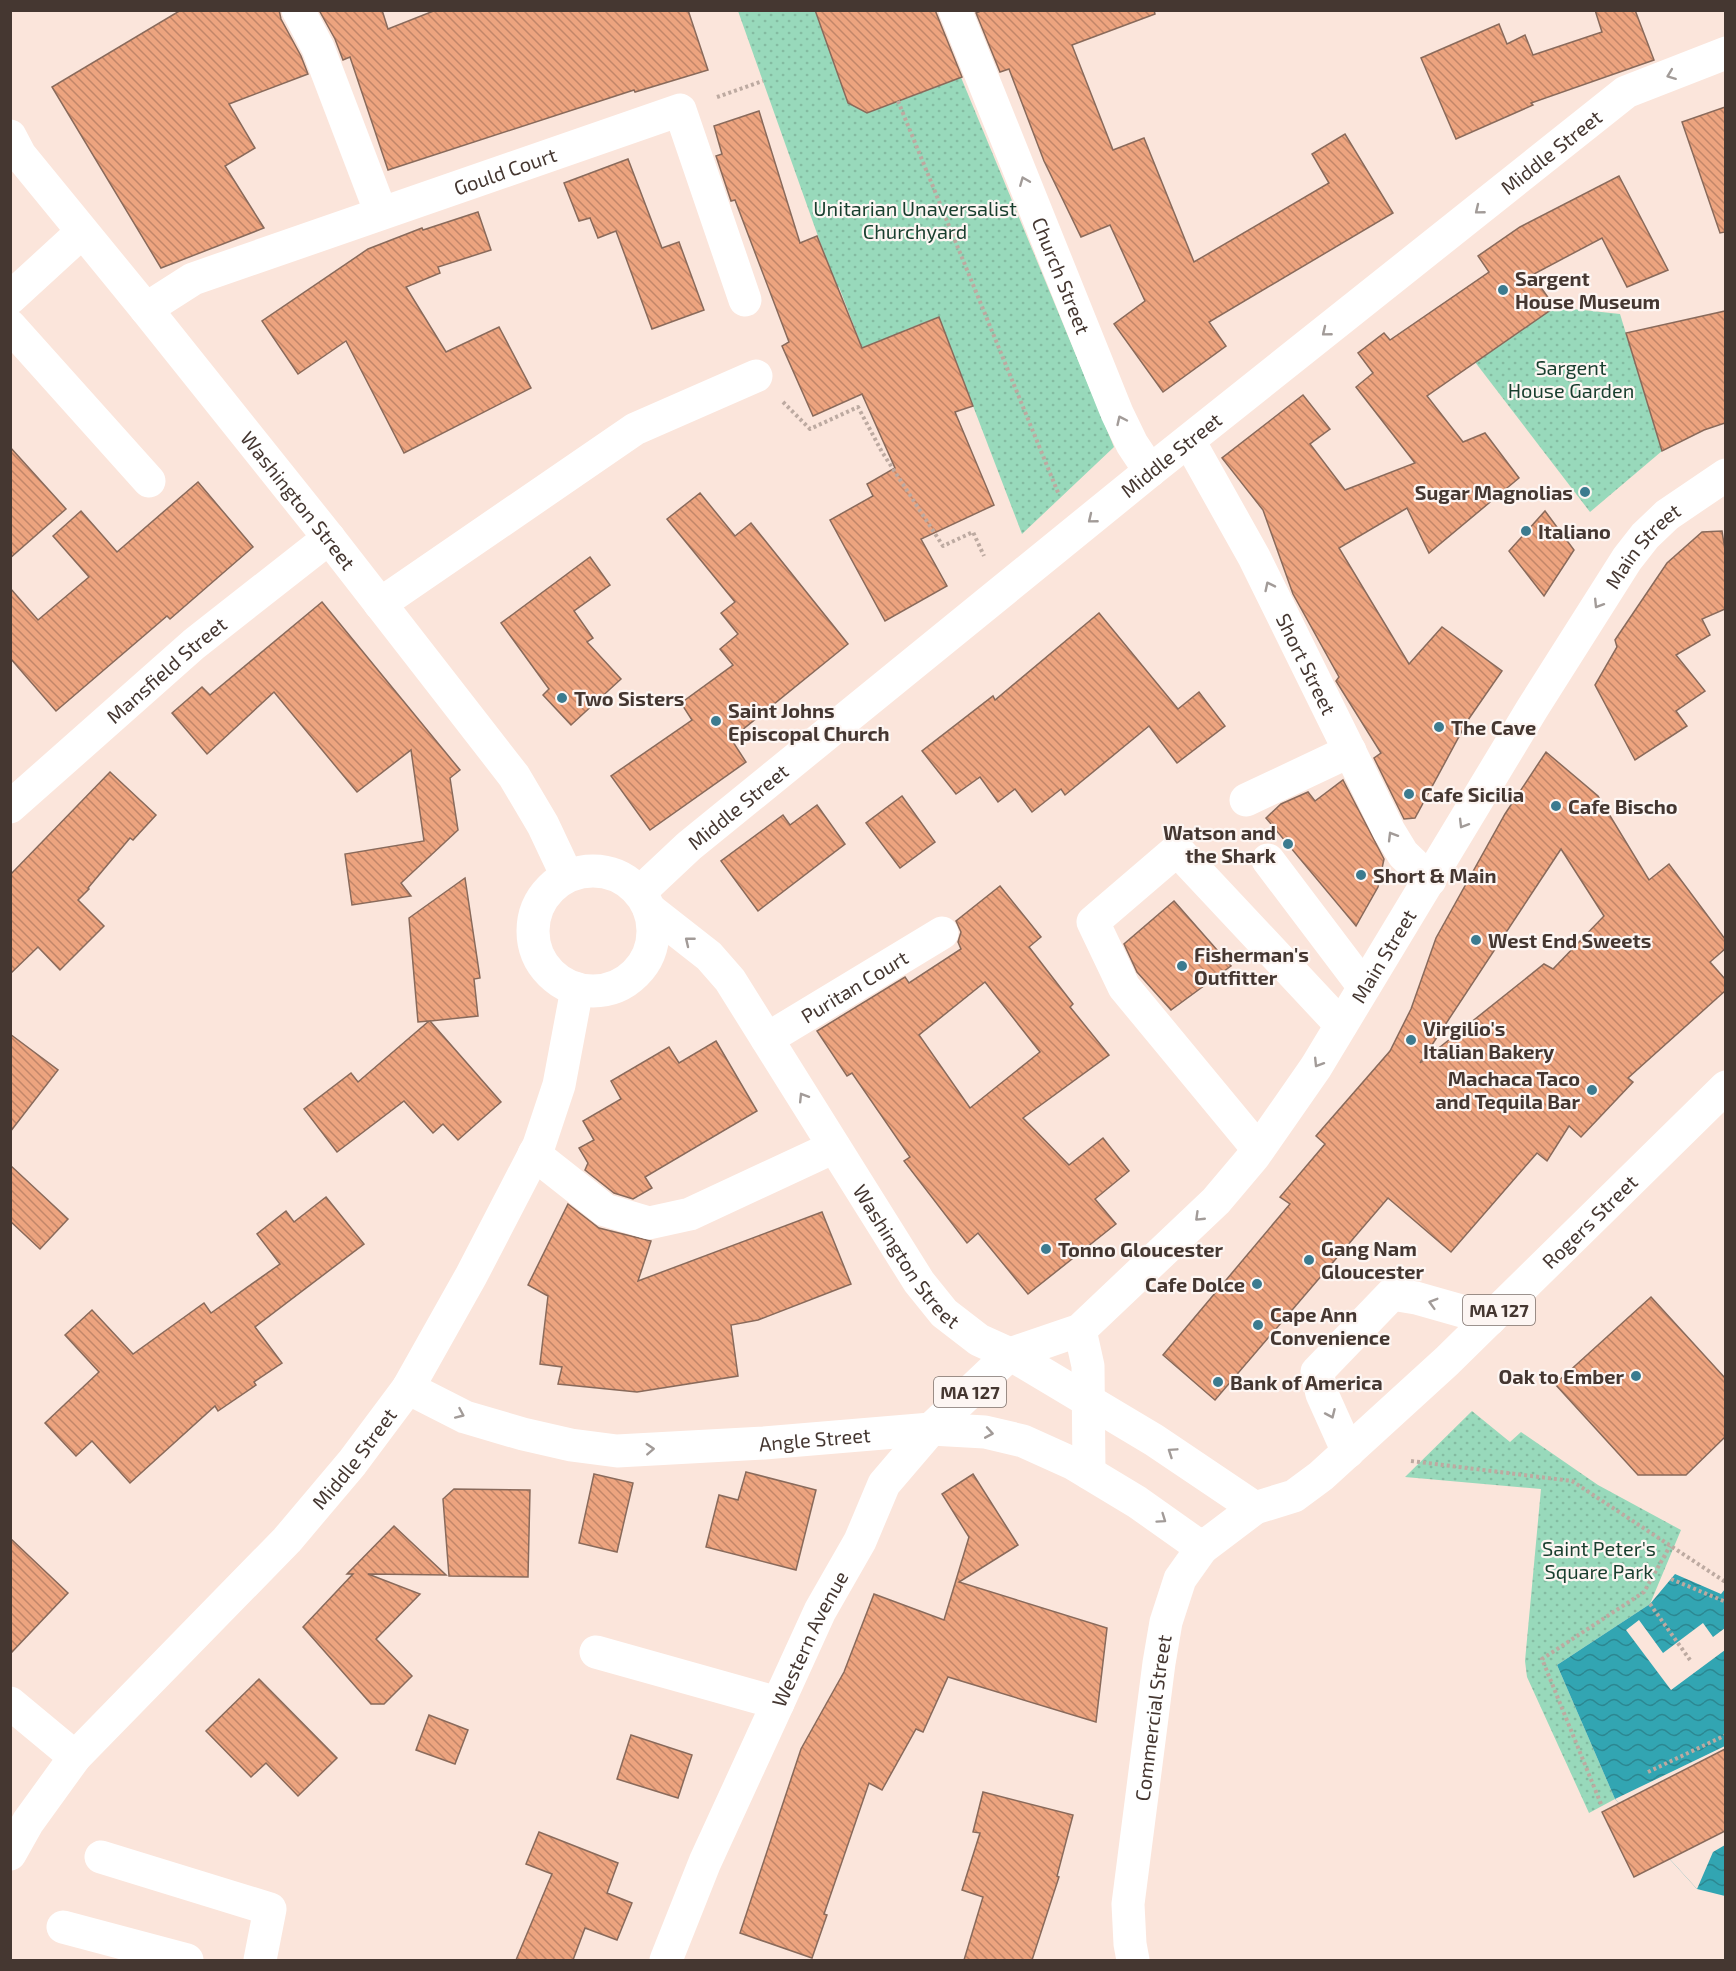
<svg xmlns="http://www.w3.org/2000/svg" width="1736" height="1971" viewBox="0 0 1736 1971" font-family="'Exo 2',sans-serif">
	<defs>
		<pattern id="green-dots" width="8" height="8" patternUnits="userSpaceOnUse" patternTransform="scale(1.5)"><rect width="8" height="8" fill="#98d9bb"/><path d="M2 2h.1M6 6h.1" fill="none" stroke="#84bba1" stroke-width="1.8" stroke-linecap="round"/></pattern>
		<pattern id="water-waves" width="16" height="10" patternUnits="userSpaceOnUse" patternTransform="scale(1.5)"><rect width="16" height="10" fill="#32a5b2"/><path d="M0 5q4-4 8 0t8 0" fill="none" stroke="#2c8791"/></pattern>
		<pattern id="building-back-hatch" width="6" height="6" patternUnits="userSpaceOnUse" patternTransform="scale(1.5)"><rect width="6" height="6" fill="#eda47f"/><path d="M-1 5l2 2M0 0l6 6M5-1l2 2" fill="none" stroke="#c28669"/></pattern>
	</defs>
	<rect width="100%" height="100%" fill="#fbe5db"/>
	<!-- green -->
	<g fill="url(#green-dots)">
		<polygon points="738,11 815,11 848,102 867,113 960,75 1114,447 1022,534 939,317 905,330 913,352 870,368 839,287 816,295 830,270"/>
		<polygon points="1555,307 1620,314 1662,451 1590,512 1475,362"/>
		<polygon points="1472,1411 1510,1442 1521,1432 1598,1485 1681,1530 1650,1604 1557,1665 1615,1799 1589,1813 1527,1677 1525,1661 1541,1489 1405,1477"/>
	</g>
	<!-- water -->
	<polygon fill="url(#water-waves)" points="1675,1574 1721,1594 1725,1589 1725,1896 1697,1889 1615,1799 1557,1665 1650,1604"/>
	<!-- pier -->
	<g fill="#fbe5db">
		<polygon points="1639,1620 1663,1653 1703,1623 1713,1637 1725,1628 1725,1650 1671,1690 1626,1630"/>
		<polygon points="1725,1746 1725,1845 1713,1852 1697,1889 1615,1799"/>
	</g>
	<!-- building -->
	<g fill="url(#building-back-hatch)" stroke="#896a5b" stroke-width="1.5" fill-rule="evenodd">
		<polygon points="181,10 279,10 281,19 301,56 308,74 229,104 255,148 225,166 264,228 161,268 52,87"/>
		<polygon points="319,10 382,10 388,29 436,10 688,10 708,70 635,92 634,90 388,170 350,57 343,60 335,39"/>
		<polygon points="815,10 935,10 962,77 867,113 848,103"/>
		<polygon points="983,10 1154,10 1155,14 1072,45 1113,150 1144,138 1194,262 1329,183 1312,154 1345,134 1393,213 1209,322 1226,346 1163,392 1114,324 1145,301 1110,225 1081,237 1044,161 1009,69 1000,72 976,13"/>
		<polygon points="1595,10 1635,10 1654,60 1531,103 1533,105 1456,139 1421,58 1499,24 1507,44 1525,35 1533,55 1602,32"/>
		<polygon points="1725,107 1725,232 1720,233 1682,122"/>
		<polygon points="759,111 800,243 817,236 862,348 939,317 973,406 955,412 994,505 921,539 947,586 885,621 830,520 873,496 867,484 895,468 862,394 813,416 782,346 789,342 735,200 731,201 716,156 722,154 714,126"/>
		<polygon points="628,159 662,248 679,242 704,310 652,329 616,231 598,238 590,218 579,221 564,183"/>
		<polygon points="1619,176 1668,270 1627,287 1602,238 1532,275 1555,307 1427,396 1463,442 1485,433 1519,478 1429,553 1407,508 1339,548 1409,664 1442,627 1502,671 1468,720 1415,818 1404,819 1374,758 1381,753 1336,681 1339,677 1293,594 1263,510 1222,458 1303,395 1330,429 1310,444 1345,490 1415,463 1356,387 1373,373 1358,353 1384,333 1390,340 1489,272 1478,256 1520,227"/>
		<polygon points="478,212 491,250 438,267 440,273 406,287 446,352 499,327 531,388 404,453 346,341 298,374 262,321 368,249 422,228 423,230"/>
		<polygon points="1725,311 1725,423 1704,430 1662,451 1626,333"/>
		<polygon points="10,447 66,509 10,558"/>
		<polygon points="198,482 253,547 170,619 167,616 56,711 10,658 10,588 38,620 89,577 53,536 81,511 117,552"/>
		<polygon points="700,493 735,536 751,523 848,644 731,739 746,762 650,830 611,776 692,720 681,703 733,665 720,649 738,634 721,613 735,602 667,519"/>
		<polygon points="1545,511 1574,550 1544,596 1509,551"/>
		<polygon points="1722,531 1725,550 1725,609 1702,619 1710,635 1676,655 1705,691 1676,711 1687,726 1635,760 1595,685 1617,647 1615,640 1667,563 1702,532"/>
		<polygon points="590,557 610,585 574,611 593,638 587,642 621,679 571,725 543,695 549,689 501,623"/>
		<polygon points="322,602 460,770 450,778 458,830 401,883 411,896 352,905 345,854 424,841 411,750 357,792 274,692 207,754 172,713 202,687 210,695"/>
		<polygon points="1099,613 1178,709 1199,692 1225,726 1177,763 1149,726 1065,795 1061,789 1032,812 1015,789 998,802 980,777 956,794 922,751 993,696 995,700"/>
		<path d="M1546,752L1598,796L1649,880L1669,864L1725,939V949L1710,962L1725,979V991L1628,1078L1633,1082L1581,1137L1569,1126L1547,1161L1537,1153L1451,1252L1388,1198L1215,1400L1163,1355L1290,1204L1280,1197L1325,1144L1316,1136L1390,1051L1411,1009L1436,938L1505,814ZM1561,849L1604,916L1553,969L1544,964L1420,1063Z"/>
		<polygon points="110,772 156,815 133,840 130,838 88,888 89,889 78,900 104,926 60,970 38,947 10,974 10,875"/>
		<polygon points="1343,780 1384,859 1378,887 1356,926 1266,818 1281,804 1308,792 1315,801"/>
		<polygon points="902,796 935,842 900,868 866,823"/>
		<polygon points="817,805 845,844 758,911 721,861 783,815 790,825"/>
		<polygon points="465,878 480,978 474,979 478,1016 430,1021 501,1102 458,1140 443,1124 433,1133 404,1101 337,1152 304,1109 351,1073 358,1082 429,1021 418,1022 409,918"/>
		<path d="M1000,886L1041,937L1029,947L1073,1004L1070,1007L1109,1055L1023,1118L1069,1165L1103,1138L1129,1171L1095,1199L1116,1224L1028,1294L978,1233L967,1243L904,1161L910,1157L852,1073L847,1076L817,1031L905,977L909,983L961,949L958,942L961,932L956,921ZM985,982L1040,1052L970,1108L919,1035Z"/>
		<polygon points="1174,901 1231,966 1171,1010 1137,972 1124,944"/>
		<polygon points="10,1034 58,1070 10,1132"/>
		<polygon points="716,1041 757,1111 645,1177 652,1188 633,1199 614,1193 585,1170 588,1163 579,1148 594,1140 583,1121 621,1099 611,1081 669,1047 679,1063"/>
		<polygon points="10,1165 68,1219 40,1249 10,1221"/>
		<polygon points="326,1197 364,1244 255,1327 282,1363 254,1382 256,1385 218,1411 215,1406 130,1483 92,1441 76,1456 45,1423 99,1372 65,1335 92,1310 133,1354 204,1303 211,1313 280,1264 257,1234 286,1211 294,1222"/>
		<polygon points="568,1204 599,1228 651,1241 638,1281 822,1212 851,1284 758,1320 731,1325 738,1376 637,1392 558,1384 562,1367 540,1364 548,1296 528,1285"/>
		<polygon points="1651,1297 1725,1378 1725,1437 1686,1475 1638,1475 1555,1384"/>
		<polygon points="746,1472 816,1490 796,1570 706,1547 719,1495 738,1500"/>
		<polygon points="594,1474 633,1483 617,1552 579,1543"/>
		<polygon points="973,1474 1018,1545 959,1582 1107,1628 1096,1722 948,1677 923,1732 916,1729 882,1790 869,1783 824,1914 827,1915 812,1958 740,1933 801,1749 844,1672 874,1594 944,1620 969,1537 942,1494"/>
		<polygon points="454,1489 530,1490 528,1577 449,1576 443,1499"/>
		<polygon points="394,1526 446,1575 368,1574 420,1594 376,1639 412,1676 384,1704 371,1704 303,1627 353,1574 347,1574"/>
		<polygon points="10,1538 68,1593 10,1654"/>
		<polygon points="259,1679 337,1758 298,1796 266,1763 251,1777 206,1731"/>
		<polygon points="429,1715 468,1730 455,1764 416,1750"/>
		<polygon points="631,1735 692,1755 678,1798 617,1779"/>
		<polygon points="1725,1749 1725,1831 1634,1877 1602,1812"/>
		<polygon points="983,1792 1073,1815 1057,1876 1059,1877 1032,1960 964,1960 983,1897 962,1890 980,1833 973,1832"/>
		<polygon points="539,1832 618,1863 607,1893 632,1903 617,1940 585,1928 573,1960 516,1960 552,1874 526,1864"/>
	</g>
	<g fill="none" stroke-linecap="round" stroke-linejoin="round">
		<!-- path -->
		<g stroke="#bdaaa1" stroke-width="4" stroke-dasharray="3 3" stroke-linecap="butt">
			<polyline points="717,97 763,81"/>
			<polyline points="898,101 1059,495"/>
			<polyline points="783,402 810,429 858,407 882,452 943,546 973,532 984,556"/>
			<polyline points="1411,1461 1572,1481 1724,1581 1726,1579"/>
			<polyline points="1671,1579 1726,1602"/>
			<polyline points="1650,1604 1690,1660"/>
			<polyline points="1648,1772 1726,1735"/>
			<polyline points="1601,1804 1542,1659 1644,1592 1670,1546"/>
		</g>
		<!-- minor -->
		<g stroke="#fff" stroke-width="33">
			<polyline points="298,10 318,48 381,213"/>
			<path id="s1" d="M955,10L1117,413L1132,444L1150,471"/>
			<polyline points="10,298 81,233"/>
			<path id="s2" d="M146,309L193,279L680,110L745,300"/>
			<polyline points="10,326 149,481"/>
			<path id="s3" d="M1189,441L1254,557L1389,831L1403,854L1430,880"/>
			<polyline points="380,604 635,429 756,376"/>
			<polyline points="1246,800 1350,751"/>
			<path id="s4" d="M10,807L194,644L329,538"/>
			<polyline points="1268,860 1364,987"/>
			<path id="s5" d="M640,892L689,846L1150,471L1626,92L1726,53"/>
			<path id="s6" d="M767,1039L942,933"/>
			<polyline points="1258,1149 1124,987 1093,922 1177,850 1341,1025"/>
			<polyline points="534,1154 605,1210 649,1223 690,1214 834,1147"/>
			<polyline points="1348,1452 1322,1394 1317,1372 1392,1294 1416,1298 1490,1319"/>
			<polyline points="596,1652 778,1703"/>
			<polyline points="10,1703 75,1757"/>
			<path id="s7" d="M10,1854L28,1822L75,1757L287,1540L352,1463L408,1388"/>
			<polyline points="101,1857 270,1909 260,1960"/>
			<polyline points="63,1927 187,1960"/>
			<path id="s8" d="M1133,1960L1130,1944L1128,1904L1159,1663L1166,1622L1180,1579L1202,1548"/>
		</g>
		<!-- major -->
		<g stroke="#fff" stroke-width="33">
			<path id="s9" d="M10,136L20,155L146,309L329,538L514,776L543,825L567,876"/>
			<circle cx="593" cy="931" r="60"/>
			<path id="s10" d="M649,909L709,956L730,980L919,1282L944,1313L979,1340L1010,1354L1154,1440L1255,1508"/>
			<path id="s11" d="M577,989L559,1085L539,1145L471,1276L408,1388L465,1417L523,1434L571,1445L617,1451L764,1443L931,1429L985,1432L1023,1441L1074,1464L1137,1502L1202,1548L1255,1508L1294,1496L1321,1476L1447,1361L1726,1087"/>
			<polyline points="1080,1330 1088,1366 1089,1473"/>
			<path id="s12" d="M666,1960L705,1862L778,1703L820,1611L860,1541L884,1484L931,1429L1010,1354L1080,1330L1216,1201L1254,1156L1316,1067L1532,709L1627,559L1645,536L1667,515L1726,475"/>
		</g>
	</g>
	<!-- one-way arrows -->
	<defs><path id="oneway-chevron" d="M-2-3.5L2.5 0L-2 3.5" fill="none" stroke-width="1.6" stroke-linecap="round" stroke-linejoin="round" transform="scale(1.5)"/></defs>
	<g stroke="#a29b98">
		<use href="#oneway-chevron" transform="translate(1671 75) rotate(159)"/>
		<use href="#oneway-chevron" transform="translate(1024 181) rotate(-112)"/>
		<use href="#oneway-chevron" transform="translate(1479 210) rotate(141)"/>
		<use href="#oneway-chevron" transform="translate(1326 332) rotate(141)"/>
		<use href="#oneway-chevron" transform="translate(1121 420) rotate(-115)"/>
		<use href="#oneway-chevron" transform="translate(1092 519) rotate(141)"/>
		<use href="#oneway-chevron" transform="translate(1269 586) rotate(-116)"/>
		<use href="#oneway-chevron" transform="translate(1598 604) rotate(122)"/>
		<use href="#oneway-chevron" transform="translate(1463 824) rotate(121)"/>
		<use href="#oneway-chevron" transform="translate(1392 836) rotate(-121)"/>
		<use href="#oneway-chevron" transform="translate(689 941) rotate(-141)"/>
		<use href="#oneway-chevron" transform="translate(1318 1063) rotate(122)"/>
		<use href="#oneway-chevron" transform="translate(803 1097) rotate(-122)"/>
		<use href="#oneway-chevron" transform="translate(1199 1217) rotate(136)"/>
		<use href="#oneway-chevron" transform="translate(1433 1303) rotate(-164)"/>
		<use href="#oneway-chevron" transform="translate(460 1414) rotate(24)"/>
		<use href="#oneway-chevron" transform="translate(1331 1414) rotate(66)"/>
		<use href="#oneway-chevron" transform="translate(989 1433) rotate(10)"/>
		<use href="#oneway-chevron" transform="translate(650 1449) rotate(-3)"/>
		<use href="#oneway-chevron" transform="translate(1172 1452) rotate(-146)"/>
		<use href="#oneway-chevron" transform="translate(1162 1519) rotate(35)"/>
	</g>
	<!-- markers -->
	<g fill="#3c7b8f" stroke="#fdf6f3" stroke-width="2">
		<circle cx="1503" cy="290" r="6"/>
		<circle cx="1585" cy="492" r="6"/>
		<circle cx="1526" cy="531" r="6"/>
		<circle cx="562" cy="698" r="6"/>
		<circle cx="716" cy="721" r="6"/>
		<circle cx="1439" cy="727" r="6"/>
		<circle cx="1409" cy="794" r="6"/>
		<circle cx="1556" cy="806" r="6"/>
		<circle cx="1288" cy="844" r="6"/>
		<circle cx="1361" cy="875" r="6"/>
		<circle cx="1476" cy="940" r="6"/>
		<circle cx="1182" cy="966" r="6"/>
		<circle cx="1411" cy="1040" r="6"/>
		<circle cx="1592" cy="1090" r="6"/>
		<circle cx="1046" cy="1249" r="6"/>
		<circle cx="1309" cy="1260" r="6"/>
		<circle cx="1257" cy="1284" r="6"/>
		<circle cx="1258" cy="1325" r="6"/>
		<circle cx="1636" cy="1376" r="6"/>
		<circle cx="1218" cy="1382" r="6"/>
	</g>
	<g text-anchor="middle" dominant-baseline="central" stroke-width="4.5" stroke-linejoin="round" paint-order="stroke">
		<!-- shield labels -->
		<g fill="#fdf6f3" stroke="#7c706b" stroke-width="1.5">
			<rect x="1463" y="1295" width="72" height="30" rx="4.5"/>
			<rect x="934" y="1377" width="72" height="30" rx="4.5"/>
		</g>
		<g font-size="18" font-weight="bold" fill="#453731">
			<text x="1499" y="1310">MA 127</text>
			<text x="970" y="1392">MA 127</text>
		</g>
		<!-- street labels -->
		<g font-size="20" fill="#453731" stroke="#fdf6f3">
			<text stroke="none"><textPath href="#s5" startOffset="1174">Middle Street</textPath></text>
			<text stroke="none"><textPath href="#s2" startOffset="386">Gould Court</textPath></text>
			<text stroke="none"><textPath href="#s1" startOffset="286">Church Street</textPath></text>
			<text stroke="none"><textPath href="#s5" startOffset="688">Middle Street</textPath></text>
			<text stroke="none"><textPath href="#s9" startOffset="465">Washington Street</textPath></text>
			<text stroke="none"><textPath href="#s12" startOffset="1750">Main Street</textPath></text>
			<text stroke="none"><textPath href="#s3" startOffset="252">Short Street</textPath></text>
			<text stroke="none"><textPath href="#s4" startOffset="208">Mansfield Street</textPath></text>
			<text stroke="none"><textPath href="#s5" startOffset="130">Middle Street</textPath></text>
			<text stroke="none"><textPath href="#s12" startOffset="1264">Main Street</textPath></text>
			<text stroke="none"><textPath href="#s6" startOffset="102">Puritan Court</textPath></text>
			<text stroke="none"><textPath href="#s11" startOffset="1785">Rogers Street</textPath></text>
			<text stroke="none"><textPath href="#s10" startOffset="436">Washington Street</textPath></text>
			<text stroke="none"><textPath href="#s11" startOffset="855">Angle Street</textPath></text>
			<text stroke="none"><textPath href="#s7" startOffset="526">Middle Street</textPath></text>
			<text stroke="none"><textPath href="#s12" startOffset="352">Western Avenue</textPath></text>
			<text stroke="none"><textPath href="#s8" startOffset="244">Commercial Street</textPath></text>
		</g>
		<!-- park labels -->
		<g font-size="20" fill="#183e2e" stroke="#fdf6f3">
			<text x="915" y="208">Unitarian Unaversalist<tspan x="915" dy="23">Churchyard</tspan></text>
			<text x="1571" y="367">Sargent<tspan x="1571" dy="23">House Garden</tspan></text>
			<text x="1599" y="1548">Saint Peter's<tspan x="1599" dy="23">Square Park</tspan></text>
		</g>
		<!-- poi labels -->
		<g font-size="20" font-weight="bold" fill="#453731" stroke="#fdf6f3" text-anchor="start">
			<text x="1515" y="278">Sargent<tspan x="1515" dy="23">House Museum</tspan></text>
			<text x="1573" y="492" text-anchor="end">Sugar Magnolias</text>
			<text x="1538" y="531">Italiano</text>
			<text x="574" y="698">Two Sisters</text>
			<text x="728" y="710">Saint Johns<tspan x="728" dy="23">Episcopal Church</tspan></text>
			<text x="1451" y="727">The Cave</text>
			<text x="1421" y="794">Cafe Sicilia</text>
			<text x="1568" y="806">Cafe Bischo</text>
			<text x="1276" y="832" text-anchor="end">Watson and<tspan x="1276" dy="23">the Shark</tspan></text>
			<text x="1373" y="875">Short &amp; Main</text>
			<text x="1488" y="940">West End Sweets</text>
			<text x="1194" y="954">Fisherman's<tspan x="1194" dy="23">Outfitter</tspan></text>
			<text x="1423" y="1028">Virgilio's<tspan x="1423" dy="23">Italian Bakery</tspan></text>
			<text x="1580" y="1078" text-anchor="end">Machaca Taco<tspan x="1580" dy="23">and Tequila Bar</tspan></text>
			<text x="1321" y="1248">Gang Nam<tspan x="1321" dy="23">Gloucester</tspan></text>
			<text x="1058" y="1249">Tonno Gloucester</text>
			<text x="1245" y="1284" text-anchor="end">Cafe Dolce</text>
			<text x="1270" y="1314">Cape Ann<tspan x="1270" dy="23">Convenience</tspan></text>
			<text x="1624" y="1376" text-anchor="end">Oak to Ember</text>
			<text x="1230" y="1382">Bank of America</text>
		</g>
	</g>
	<!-- border -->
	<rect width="1736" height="1971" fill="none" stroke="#453731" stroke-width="24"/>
</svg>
